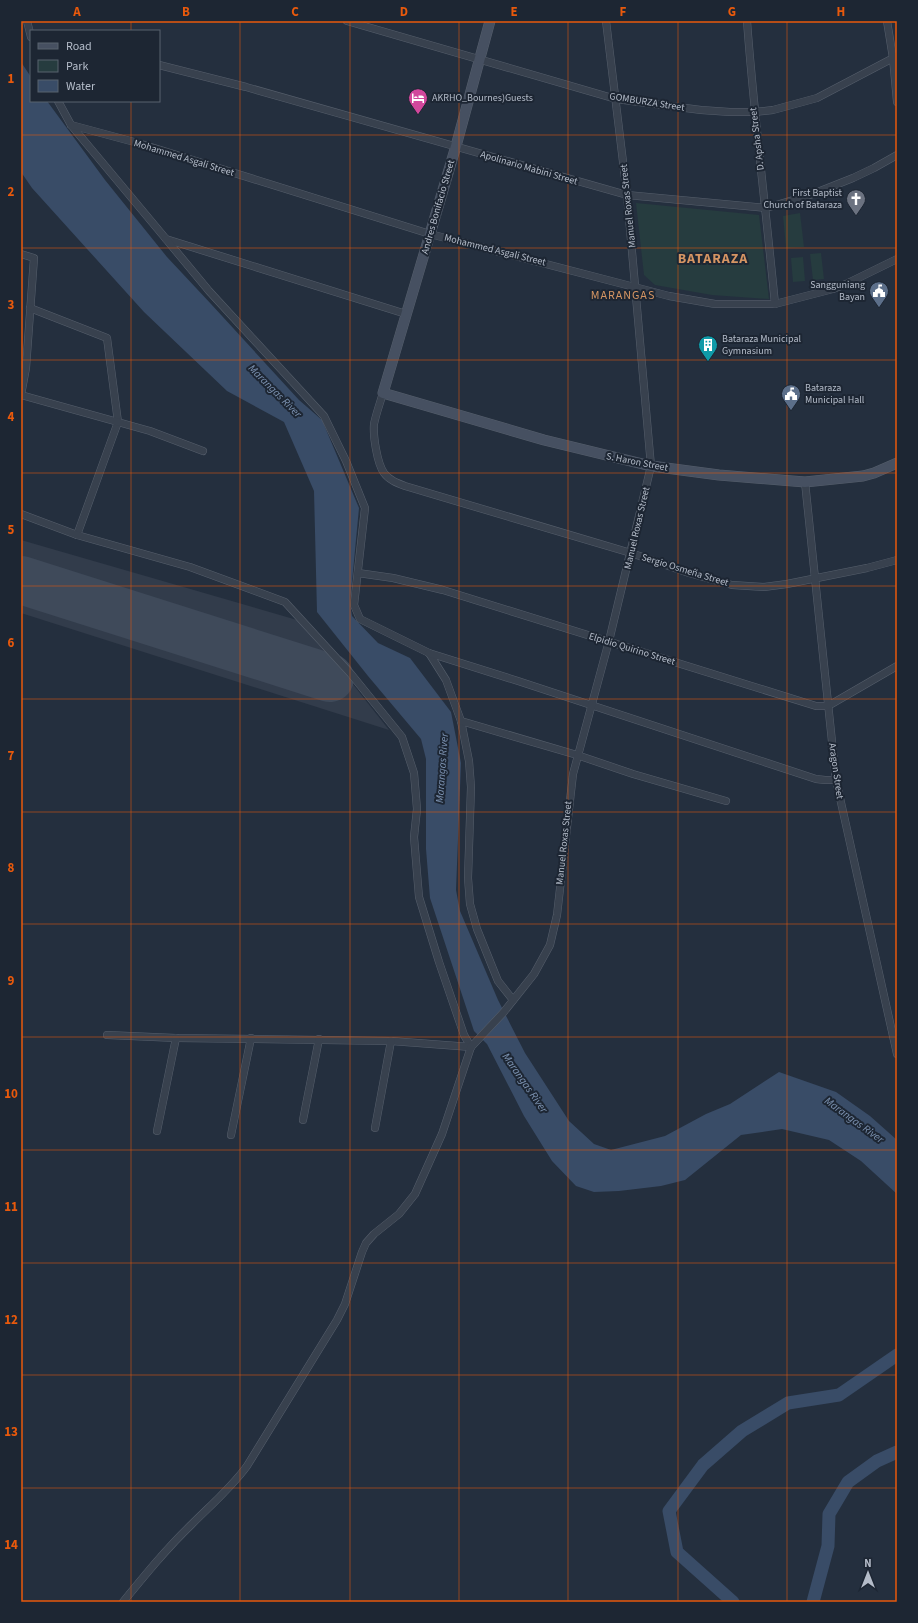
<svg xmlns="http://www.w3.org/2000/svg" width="918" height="1623" viewBox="0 0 918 1623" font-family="'Source Sans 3',sans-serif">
	<rect width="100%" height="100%" fill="#242f3e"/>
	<!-- airport -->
	<polygon fill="#323c4b" points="21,540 297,620 344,673 389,730 21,613"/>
	<!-- green -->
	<g fill="#263c3f">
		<polygon points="636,203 759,215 769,299 712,295 655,285 644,275"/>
		<polygon points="800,213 804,247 786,248 783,216"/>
		<polygon points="821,253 824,279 813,280 810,254"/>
		<polygon points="803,257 805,281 793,282 791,258"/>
	</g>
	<!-- water -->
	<polygon fill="#394c67" points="21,62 31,77 31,101 47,101 105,180 167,257 211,304 299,400 322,420 359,508 350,603 352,616 378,643 410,658 451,712 461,763 456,890 460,911 498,1000 525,1053 569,1121 594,1144 611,1150 665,1136 706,1114 730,1104 779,1072 836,1092 870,1116 897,1140 897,1194 861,1161 829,1140 782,1129 741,1135 685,1180 661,1186 619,1191 594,1192 576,1186 552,1161 524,1116 487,1044 474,1031 430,898 426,849 426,759 421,739 368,676 317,612 314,491 284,422 227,391 144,312 32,188 21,172"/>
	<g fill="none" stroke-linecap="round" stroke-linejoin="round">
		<!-- river -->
		<g stroke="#394c67" stroke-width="13">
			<polyline points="733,1602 677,1552 669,1511 703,1465 742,1431 788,1403 839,1395 897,1355"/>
			<polyline points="813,1602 828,1546 829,1514 848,1482 877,1461 897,1452"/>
		</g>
		<!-- runway -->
		<polyline stroke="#3f4a5a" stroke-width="48" points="21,580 330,678"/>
		<!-- street casing -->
		<g stroke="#565f6c" stroke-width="8">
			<g id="street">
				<polyline points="27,21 31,37"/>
				<polyline points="347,21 616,99 701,110 730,112 754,112 773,110 817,98 897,56"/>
				<path d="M747,21C754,116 766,210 775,304"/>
				<polyline points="887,21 893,58 897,102"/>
				<polyline points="159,65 246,87 627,195 766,208 810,195 853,178 874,168 897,155"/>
				<polyline points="58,101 71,125 166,239 406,314"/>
				<polyline points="71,125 138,143 430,234 669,296 715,304 775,304 833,289 846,284 897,259"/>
				<polyline points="166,239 209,291 324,416 346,461 365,508 354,605 360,619 429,653 446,680 461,721 469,761 471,787 468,878 470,904 477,929 498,981 513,1000"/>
				<polyline points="21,254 34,258 26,368 21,395"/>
				<polyline points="30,308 107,338 118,422 77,535"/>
				<path d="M383,393C380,403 376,414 374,424C373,436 377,463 384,473C389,480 397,483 405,486L631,553L689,573L732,585L764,587L787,584L867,568L897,560"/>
				<polyline points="21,395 150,431 203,451"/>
				<polyline points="805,482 836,780 897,1054"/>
				<polyline points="21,514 77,535 190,567 285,602 351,674 402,737 414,773 417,809 414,837 419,897 439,962 464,1035 471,1047"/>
				<polyline points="358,573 393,578 443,590 816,706 828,706 897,666"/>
				<polyline points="429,653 518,681 816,779 825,780 836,780"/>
				<polyline points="461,721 577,755 633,774 726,801"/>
				<polyline points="107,1035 176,1038 391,1041 471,1047"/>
				<polyline points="303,1120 319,1039"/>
				<polyline points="375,1128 391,1041"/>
				<polyline points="157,1131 176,1038"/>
				<polyline points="231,1135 251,1038"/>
				<path d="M123,1602C145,1575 167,1548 192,1524C211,1505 231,1488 247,1466L337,1320L345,1304L362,1252L366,1243L374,1234L399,1214L415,1194L442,1134L471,1047L503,1013L534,974L550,945L557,915L573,774L609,641L651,466L627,195L606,21"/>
			</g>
		</g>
		<!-- secondary casing -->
		<g stroke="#565f6c" stroke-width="11">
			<polyline id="secondary" points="490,21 456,146 383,393 544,440 651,466 719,475 805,482 863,476 874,473 897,463"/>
		</g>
		<!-- street -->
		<use href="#street" stroke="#38414e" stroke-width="7"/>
		<!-- secondary -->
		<use href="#secondary" stroke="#465061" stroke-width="10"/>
	</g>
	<!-- grid -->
	<path fill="none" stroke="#e8590c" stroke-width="1" stroke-opacity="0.55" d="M131,21V31M240,21V1602M350,21V1602M459,21V1602M568,21V1602M678,21V1602M787,21V1602M131,101V1602M21,135H897M21,248H897M21,360H897M21,473H897M21,586H897M21,699H897M21,812H897M21,924H897M21,1037H897M21,1150H897M21,1263H897M21,1375H897M21,1488H897"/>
	<!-- icons -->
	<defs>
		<g id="hotel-pin" transform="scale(1)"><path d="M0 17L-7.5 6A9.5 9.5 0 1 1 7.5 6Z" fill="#d1479c" stroke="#1d2633"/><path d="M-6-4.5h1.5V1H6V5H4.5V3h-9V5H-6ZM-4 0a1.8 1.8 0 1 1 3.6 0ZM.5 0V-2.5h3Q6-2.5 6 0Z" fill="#fff"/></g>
		<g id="church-pin" transform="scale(1)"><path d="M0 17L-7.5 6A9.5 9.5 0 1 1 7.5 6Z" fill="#6b7280" stroke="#1d2633"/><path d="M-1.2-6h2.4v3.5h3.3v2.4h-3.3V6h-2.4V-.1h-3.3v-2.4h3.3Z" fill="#fff"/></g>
		<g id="civic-pin" transform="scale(1)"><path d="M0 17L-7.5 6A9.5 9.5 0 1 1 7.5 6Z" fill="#5c6f8a" stroke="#1d2633"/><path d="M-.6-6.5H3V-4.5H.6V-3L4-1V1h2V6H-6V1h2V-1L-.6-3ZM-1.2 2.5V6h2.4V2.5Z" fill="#fff"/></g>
		<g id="building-pin" transform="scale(1)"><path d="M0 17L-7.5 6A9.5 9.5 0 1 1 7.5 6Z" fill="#0f9aa8" stroke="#1d2633"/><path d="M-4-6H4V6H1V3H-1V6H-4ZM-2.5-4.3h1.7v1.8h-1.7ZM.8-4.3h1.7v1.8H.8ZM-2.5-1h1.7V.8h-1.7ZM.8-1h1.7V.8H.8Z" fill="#fff"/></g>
	</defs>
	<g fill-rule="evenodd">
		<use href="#hotel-pin" x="418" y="98"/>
		<use href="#church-pin" x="856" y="199"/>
		<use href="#civic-pin" x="879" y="291"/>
		<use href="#building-pin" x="708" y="345"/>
		<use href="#civic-pin" x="791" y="394"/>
	</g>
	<g text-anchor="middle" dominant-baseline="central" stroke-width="4" stroke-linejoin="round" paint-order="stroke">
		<!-- poi labels -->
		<g font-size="10" fill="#b4bcc9" stroke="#1d2633" text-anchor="start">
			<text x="432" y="98">AKRHO_Bournes)Guests</text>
			<text x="842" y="193" text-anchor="end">First Baptist<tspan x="842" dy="12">Church of Bataraza</tspan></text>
			<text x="865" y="285" text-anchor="end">Sangguniang<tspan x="865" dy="12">Bayan</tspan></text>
			<text x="722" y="339">Bataraza Municipal<tspan x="722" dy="12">Gymnasium</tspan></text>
			<text x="805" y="388">Bataraza<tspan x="805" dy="12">Municipal Hall</tspan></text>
		</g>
		<!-- street labels -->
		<g font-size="10" fill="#b4bcc9" stroke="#1d2633">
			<text transform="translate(647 102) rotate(9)">GOMBURZA Street</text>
			<text transform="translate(757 139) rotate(-97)">D. Apsha Street</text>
			<text transform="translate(184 158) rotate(17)">Mohammed Asgali Street</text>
			<text transform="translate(529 168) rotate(16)">Apolinario Mabini Street</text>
			<text transform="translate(628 206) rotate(-96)">Manuel Roxas Street</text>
			<text transform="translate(438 207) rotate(-74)">Andres Bonifacio Street</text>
			<text transform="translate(495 250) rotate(14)">Mohammed Asgali Street</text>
			<text transform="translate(637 462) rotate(11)">S. Haron Street</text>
			<text transform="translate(637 528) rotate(-77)">Manuel Roxas Street</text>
			<text transform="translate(685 570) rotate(17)">Sergio Osmeña Street</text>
			<text transform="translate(632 649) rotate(17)">Elpidio Quirino Street</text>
			<text transform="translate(836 771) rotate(82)">Aragon Street</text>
			<text transform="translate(564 843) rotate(-84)">Manuel Roxas Street</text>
		</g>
		<!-- water labels -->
		<g font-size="11" font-style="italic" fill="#7c92b1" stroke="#1d2633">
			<text transform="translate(275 391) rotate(45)">Marangas River</text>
			<text transform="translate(442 768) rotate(-86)">Marangas River</text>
			<text transform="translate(525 1083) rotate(55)">Marangas River</text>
			<text transform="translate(854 1120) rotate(36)">Marangas River</text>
		</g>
		<!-- quarter labels -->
		<g font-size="12" letter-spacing="1" fill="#d59563" stroke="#1d2633">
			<text x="623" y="295">MARANGAS</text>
		</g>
		<!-- district labels -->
		<g font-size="14" font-weight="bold" letter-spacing="1" fill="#d59563" stroke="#1d2633">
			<text x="713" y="259">BATARAZA</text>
		</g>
	</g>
	<!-- border -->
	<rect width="918" height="1623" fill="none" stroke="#1d2633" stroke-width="44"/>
	<!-- legend -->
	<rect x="30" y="30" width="130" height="72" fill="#1d2633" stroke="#59626f"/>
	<rect x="38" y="43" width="20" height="6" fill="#465061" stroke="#59626f"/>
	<text x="66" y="50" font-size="12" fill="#b4bcc9">Road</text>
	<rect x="38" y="60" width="20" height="12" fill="#263c3f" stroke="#59626f"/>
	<text x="66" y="70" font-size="12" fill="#b4bcc9">Park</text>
	<rect x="38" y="80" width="20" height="12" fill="#394c67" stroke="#59626f"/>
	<text x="66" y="90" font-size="12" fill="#b4bcc9">Water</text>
	<!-- north arrow -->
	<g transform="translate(868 1573)" stroke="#1d2633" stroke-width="3" paint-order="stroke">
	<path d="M0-3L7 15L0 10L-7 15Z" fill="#b4bcc9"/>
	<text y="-6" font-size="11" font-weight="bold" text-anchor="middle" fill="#b4bcc9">N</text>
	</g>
	<rect x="22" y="22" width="874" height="1579" fill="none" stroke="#e8590c" stroke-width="1.5"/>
	<g font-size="13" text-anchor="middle" font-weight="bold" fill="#e8590c">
		<text x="77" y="16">A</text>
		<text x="186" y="16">B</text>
		<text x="295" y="16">C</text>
		<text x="404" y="16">D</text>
		<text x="514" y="16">E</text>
		<text x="623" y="16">F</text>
		<text x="732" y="16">G</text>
		<text x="841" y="16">H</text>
		<text x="11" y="83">1</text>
		<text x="11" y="196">2</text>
		<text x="11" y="309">3</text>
		<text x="11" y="421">4</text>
		<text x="11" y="534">5</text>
		<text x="11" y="647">6</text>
		<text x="11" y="760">7</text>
		<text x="11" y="872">8</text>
		<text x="11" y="985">9</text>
		<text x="11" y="1098">10</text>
		<text x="11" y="1211">11</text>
		<text x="11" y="1324">12</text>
		<text x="11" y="1436">13</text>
		<text x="11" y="1549">14</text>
	</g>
</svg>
